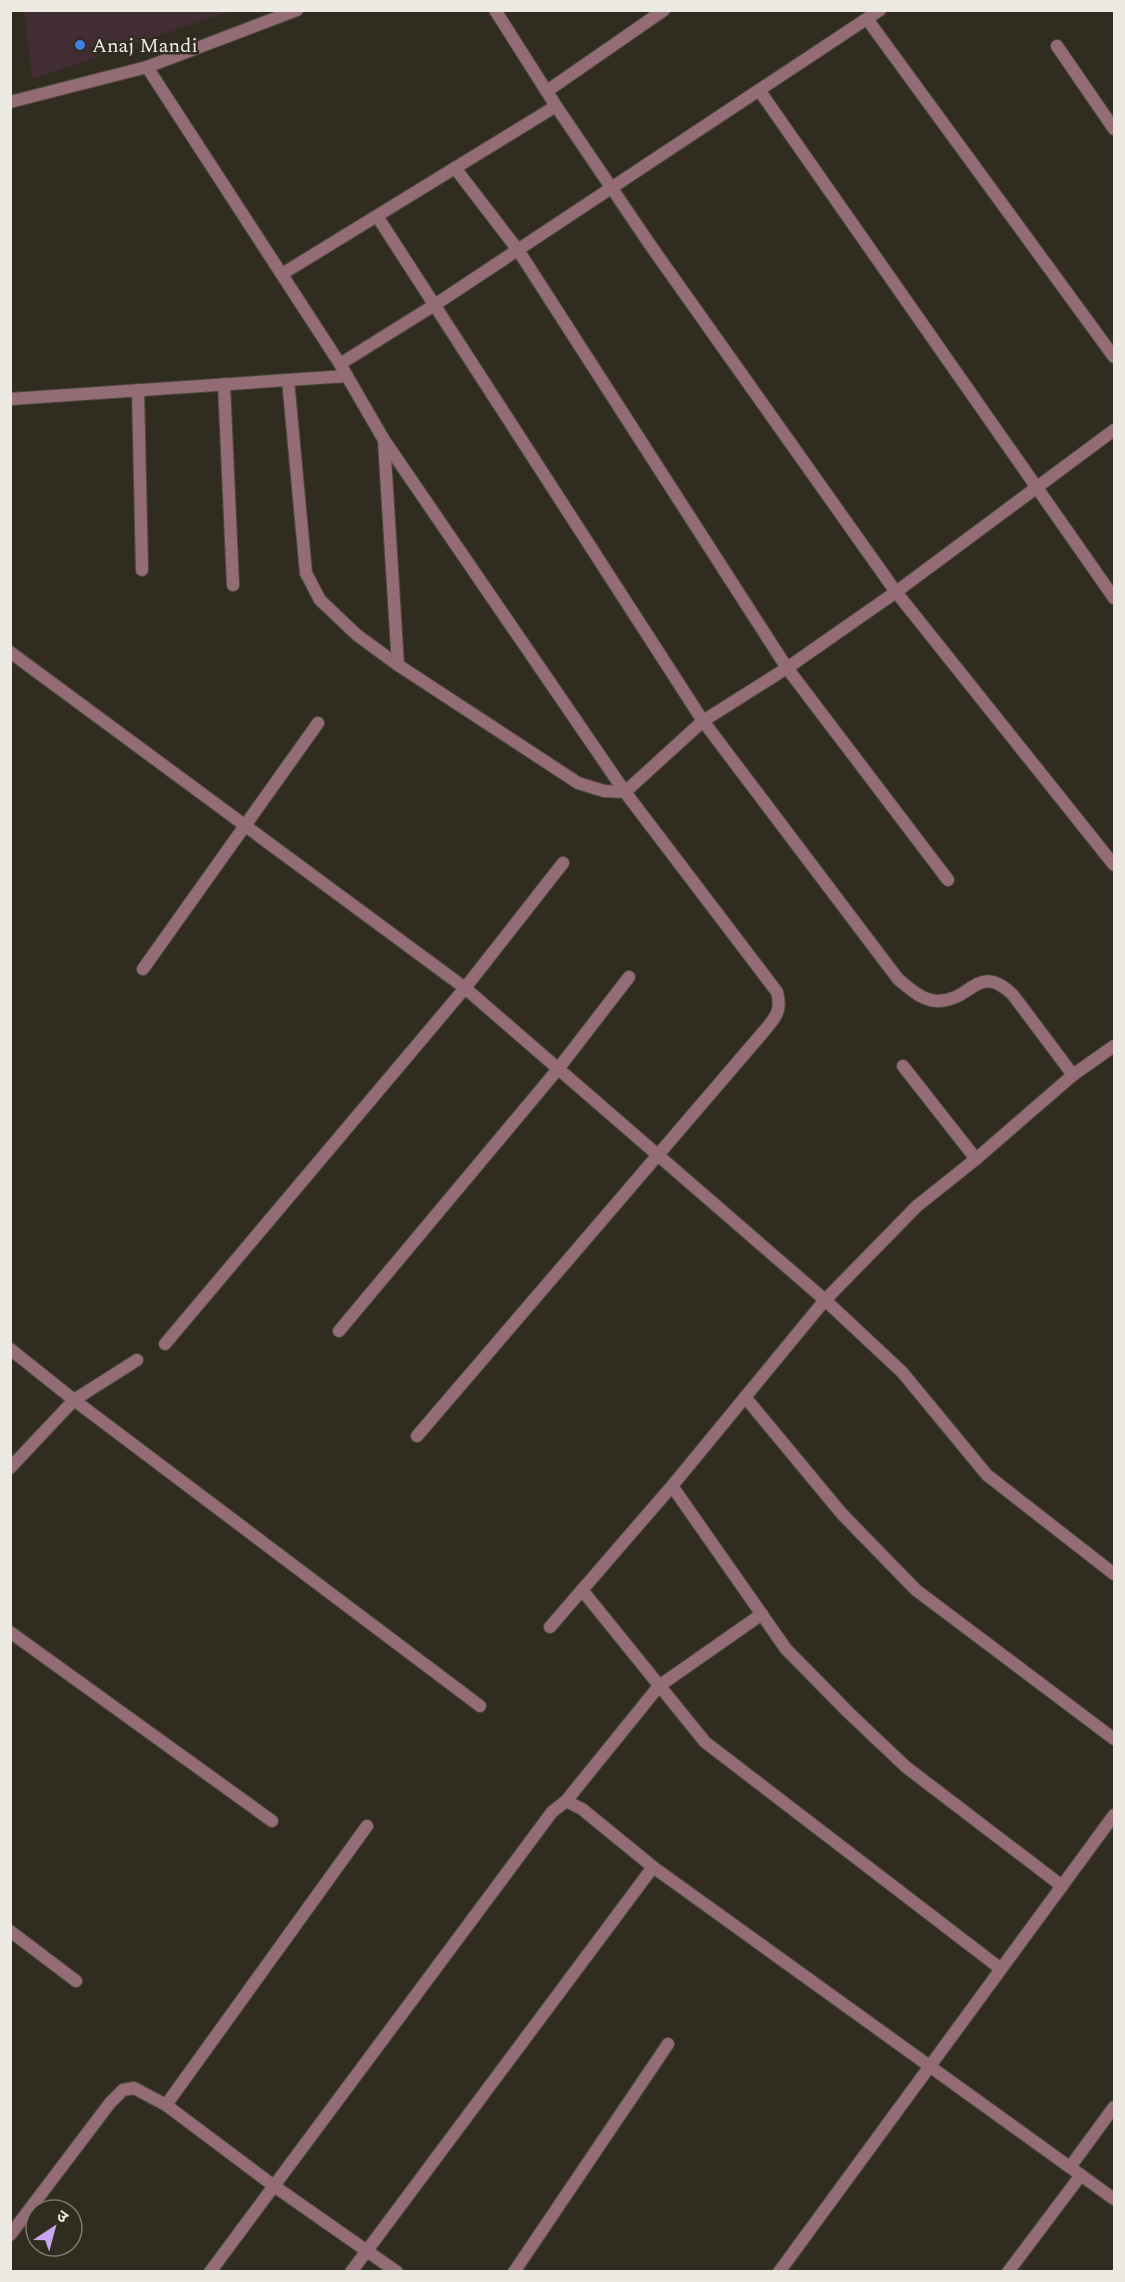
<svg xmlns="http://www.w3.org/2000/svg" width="1125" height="2282" font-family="Spectral,'Noto Sans Devanagari',serif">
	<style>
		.commercial { fill: #412d33 }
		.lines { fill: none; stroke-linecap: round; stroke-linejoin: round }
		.street-casing { stroke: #4e4a3f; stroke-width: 14 }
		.street { stroke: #946c75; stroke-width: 12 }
		.shop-dot { fill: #3f7fe0; stroke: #302c20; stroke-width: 2 }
		.labels { text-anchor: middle; stroke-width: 5; stroke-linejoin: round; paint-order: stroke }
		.poi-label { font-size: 20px; fill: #ebe9e1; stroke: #302c20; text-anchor: start }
	</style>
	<rect width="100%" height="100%" fill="#302c20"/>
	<path class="commercial" d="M24 10H232V11L32 79Z"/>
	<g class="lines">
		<g class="street-casing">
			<g id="street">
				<path d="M495 10 556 106 653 249 896 592 1114 865"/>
				<path d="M867 19 1114 357"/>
				<path d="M1057 46 1114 129"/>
				<path d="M147 67 340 364 384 440 625 792 777 992C782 1010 776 1017 765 1030L417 1436"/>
				<path d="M759 90 1114 598"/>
				<path d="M547 91 664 10"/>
				<path d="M10 102 147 67 297 10"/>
				<path d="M455 168 518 250 787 668 948 880"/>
				<path d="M377 216 703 721 898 979C909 988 922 1001 938 1001 972 1001 978 961 1013 995L1073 1075"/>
				<path d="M282 274 556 106"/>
				<path d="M340 364 436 304 880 10"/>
				<path d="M288 380 306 573 320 600 357 635 398 665 578 783 604 791 625 792 703 721 787 668 896 592 1114 430"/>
				<path d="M224 384 233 585"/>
				<path d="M138 390 142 570"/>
				<path d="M10 399 347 376"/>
				<path d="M384 441 398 665"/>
				<path d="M10 652 465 988 825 1300 902 1372 987 1475 1114 1574"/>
				<path d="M143 969 318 723"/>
				<path d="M903 1066 976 1159"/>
				<path d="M339 1331 558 1069 629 977"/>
				<path d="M165 1344 465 988 563 863"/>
				<path d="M10 1349 74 1400 480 1706"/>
				<path d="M745 1397 842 1514 916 1590 1114 1739"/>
				<path d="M10 1468 74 1400 137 1360"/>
				<path d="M672 1486 786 1649 849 1713 906 1767 1062 1886"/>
				<path d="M582 1590 705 1742 1001 1969"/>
				<path d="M550 1627 672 1486 825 1300 917 1206 976 1159 1073 1075 1114 1046"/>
				<path d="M10 1632 272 1821"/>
				<path d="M566 1801 582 1809 653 1867 1114 2199"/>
				<path d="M10 1931 76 1981"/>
				<path d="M166 2105 367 1826"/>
				<path d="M1070 2167 1114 2107"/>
				<path d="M10 2235 110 2103 123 2090 134 2088 166 2105 274 2186 397 2272"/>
				<path d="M210 2272 552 1812 566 1801 659 1686 762 1614"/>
				<path d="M351 2272 653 1867"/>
				<path d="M514 2272 668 2044"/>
				<path d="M779 2272 1114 1815"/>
				<path d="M1008 2272 1081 2175"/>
			</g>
		</g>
		<use href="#street" class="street"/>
	</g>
	<circle class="shop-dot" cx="80" cy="45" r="6"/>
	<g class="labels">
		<g class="poi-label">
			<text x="92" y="52">Anaj Mandi</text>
		</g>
	</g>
	<rect width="1125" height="2282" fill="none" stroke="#ebe9e1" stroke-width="24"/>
	<g transform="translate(54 2228) rotate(36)"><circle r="28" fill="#302c20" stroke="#7b786d" stroke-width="1.5"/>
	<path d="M0-4.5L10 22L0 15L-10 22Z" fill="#c7a6ef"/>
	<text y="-9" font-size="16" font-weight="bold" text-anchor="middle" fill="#ebe9e1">उ</text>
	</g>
</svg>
